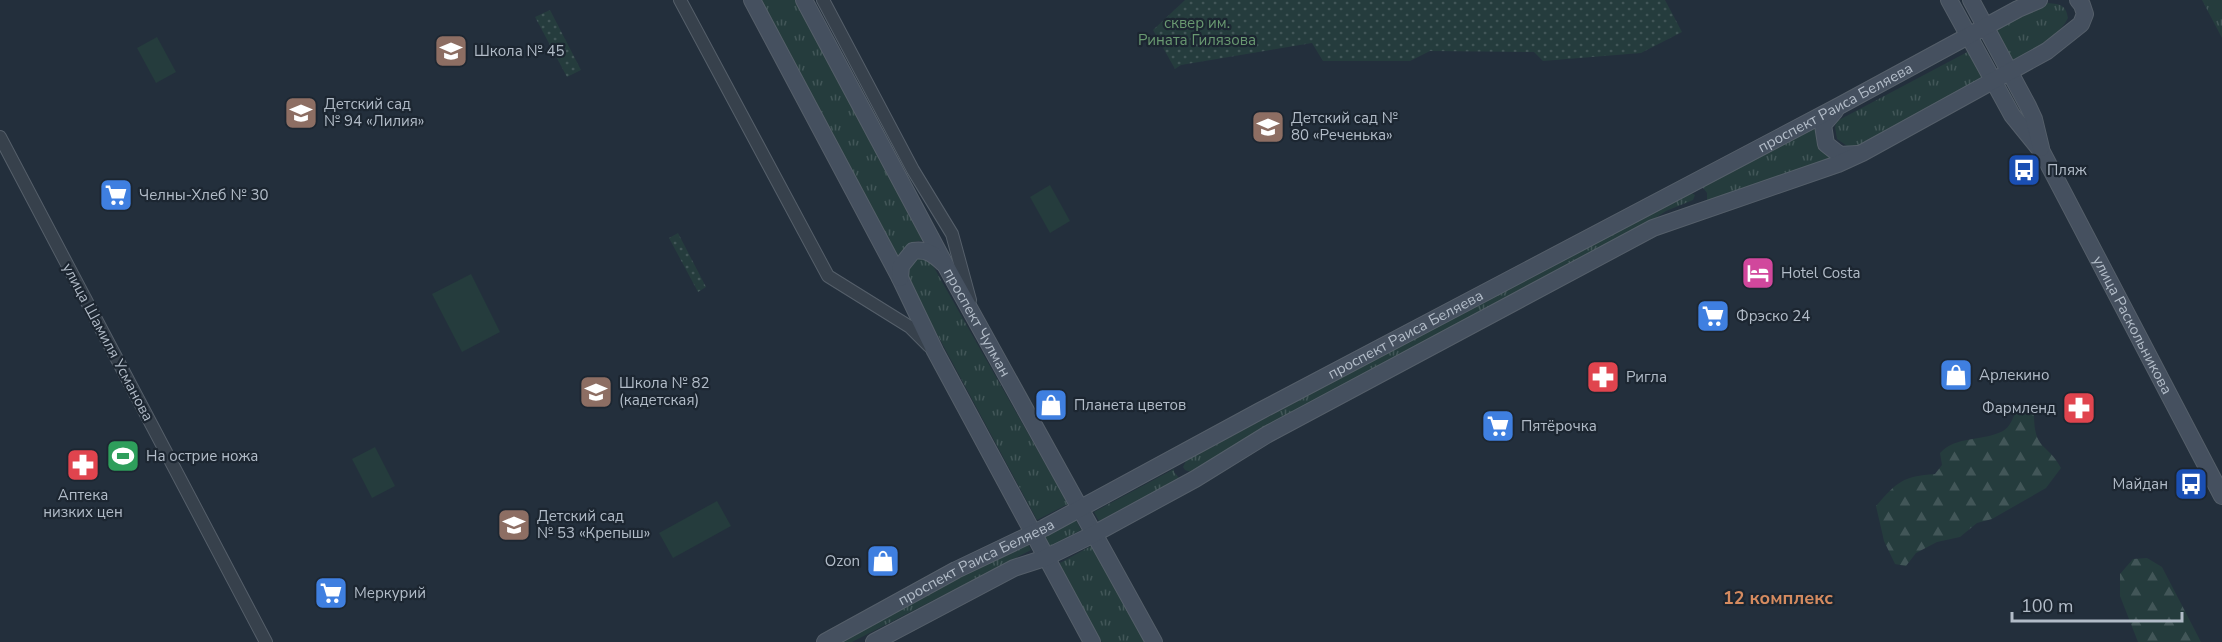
<svg xmlns="http://www.w3.org/2000/svg" width="2222" height="642" font-family="'Nunito Sans',sans-serif">
	<style>
		.grass { fill: url(#grass-tufts) }
		.forest { fill: url(#forest-firs) }
		.park { fill: url(#park-dots) }
		.pitch { fill: #253c3d }
		.lines { fill: none; stroke-linecap: round; stroke-linejoin: round }
		.street-casing { stroke: #555f6a; stroke-width: 14 }
		.secondary-casing { stroke: #555f6a; stroke-width: 18 }
		.street { stroke: #37414c; stroke-width: 12 }
		.secondary { stroke: #45505f; stroke-width: 16 }
		.labels { text-anchor: middle; stroke-width: 4.5; stroke-linejoin: round; paint-order: stroke }
		.park-label { font-size: 15px; fill: #699971; stroke: #1c2631 }
		.poi-label { font-size: 15px; fill: #b2bcc8; stroke: #1c2631; text-anchor: start }
		.street-label { font-size: 15px; fill: #b2bcc8; stroke: #1c2631 }
		.quarter-label { font-size: 18px; font-weight: bold; fill: #d58b60; stroke: #1c2631 }
	</style>
	<defs>
		<pattern id="grass-tufts" width="24" height="20" patternUnits="userSpaceOnUse" patternTransform="scale(1.5)"><rect width="24" height="20" fill="#253c3d"/><path d="M3 7l-1-3M5 7V3M7 7l1-3M15 17l-1-3M17 17v-4M19 17l1-3" fill="none" stroke="#425658"/></pattern>
		<pattern id="forest-firs" width="22" height="20" patternUnits="userSpaceOnUse" patternTransform="scale(1.5)"><rect width="22" height="20" fill="#253c3d"/><path d="M5 1l3.5 6h-7zM16 11l3.5 6h-7z" fill="#425658"/></pattern>
		<pattern id="park-dots" width="8" height="8" patternUnits="userSpaceOnUse" patternTransform="scale(1.5)"><rect width="8" height="8" fill="#253c3d"/><path d="M2 2h.1M6 6h.1" fill="none" stroke="#425658" stroke-width="1.8" stroke-linecap="round"/></pattern>
	</defs>
	<rect width="100%" height="100%" fill="#232f3c"/>
	<g class="grass">
		<path d="M759 0H798L927 241C911 239 903 247 897 260Z"/>
		<path d="M2202 0H2222V38Z"/>
		<path d="M2048 3C2060 4 2066 5 2068 18 2056 41 2031 50 2009 62L1991 28 2038 5Z"/>
		<path d="M1973 49 1987 76 1855 147 1847 146 1837 139 1835 127 1837 121Z"/>
		<path d="M1820 124 1836 160 1707 201V193L1701 185Z"/>
		<path d="M1688 191 1695 195 1693 200 1666 211 1632 233 1191 472 1185 470 1183 467 1186 461Z"/>
		<path d="M925 257 932 264 1068 504 1037 520 907 278 908 265 912 259Z"/>
		<path d="M1174 469V472L1179 478 1099 521 1094 512Z"/>
		<path d="M1076 520 1081 530 1049 547 1044 537Z"/>
		<path d="M1027 542 1031 550 852 642H834Z"/>
		<path d="M1091 546 1145 642H1102L1058 564Z"/>
	</g>
	<g class="forest">
		<path d="M2026 407 2034 414C2034 451 2047 442 2061 468L2046 488 1992 519 1977 523 1960 537 1937 542 1916 553 1906 566 1895 564 1884 541 1876 506C1897 482 1903 476 1935 474L1942 465 1940 453C1957 435 1982 442 2003 431 2010 427 2013 418 2016 411Z"/>
		<path d="M2147 558 2162 567 2201 642H2138L2120 596V574L2133 559Z"/>
	</g>
	<g class="park">
		<path d="M1185 0H1665L1682 32 1641 53 1543 61 1534 52 1430 51 1410 61H1323L1312 43 1181 65 1175 69 1153 30Z"/>
		<path d="M550 10 581 70 567 77 535 17Z"/>
		<path d="M678 233 706 287 698 292 669 238Z"/>
	</g>
	<g class="pitch">
		<path d="M157 37 176 72 156 83 137 48Z"/>
		<path d="M1050 185 1070 221 1050 233 1030 197Z"/>
		<path d="M471 274 500 332 462 352 432 294Z"/>
		<path d="M375 447 395 486 372 498 352 459Z"/>
		<path d="M717 501 731 526 673 558 659 533Z"/>
	</g>
	<g class="lines">
		<g class="street-casing">
			<g id="street">
				<path d="M680 0 828 276 910 327 929 346"/>
				<path d="M823 0 913 170 952 234 970 300"/>
				<path d="M0 137 266 642"/>
			</g>
		</g>
		<g class="secondary-casing">
			<g id="secondary">
				<path d="M752 0 900 278 935 351 1092 642"/>
				<path id="s1" d="M804 0 947 268 1154 642"/>
				<path id="s2" d="M1949 0 2012 115 2042 152 2222 496"/>
				<path d="M1971 0 2028 106 2034 119 2041 148"/>
				<path d="M1835 111 1823 125 1826 144 1840 155 1857 154"/>
				<path d="M900 278 901 266 913 251C927 249 933 254 943 263"/>
				<path id="s3" d="M825 642 956 570 1044 528 1260 411 1839 106 2018 9 2039 0"/>
				<path d="M874 642 1014 568 1045 558 1094 534 1195 479 1268 434 1653 228 1838 164 1862 153 2047 51 2081 24 2085 14 2082 5 2078 0"/>
			</g>
		</g>
		<use href="#street" class="street"/>
		<use href="#secondary" class="secondary"/>
	</g>
	<defs>
		<g id="school-square" transform="scale(1.725)"><rect x="-9" y="-9" width="18" height="18" rx="4" fill="#8d6e63" stroke="#1c2631"/><path d="M0-5L7-2L0 1L-7-2ZM-4 1L0 2.5L4 1V4Q0 6-4 4Z" fill="#fff"/></g>
		<g id="bus-square" transform="scale(1.725)"><rect x="-9" y="-9" width="18" height="18" rx="4" fill="#1a4fb4" stroke="#1c2631"/><path d="M-5-6H5V4H4V6H2V4H-2V6H-4V4H-5ZM-3.5-4V0h7V-4ZM-3.5 1.2v1.5H-2V1.2ZM2 1.2v1.5H3.5V1.2Z" fill="#fff"/></g>
		<g id="supermarket-square" transform="scale(1.725)"><rect x="-9" y="-9" width="18" height="18" rx="4" fill="#3f7fe0" stroke="#1c2631"/><path d="M-6-5.5h2.5l.6 2H6L4.5 2H-2.5L-4.4-4H-6ZM-1.5 3.2a1.3 1.3 0 1 0 .1 0ZM3 3.2a1.3 1.3 0 1 0 .1 0Z" fill="#fff"/></g>
		<g id="hotel-square" transform="scale(1.725)"><rect x="-9" y="-9" width="18" height="18" rx="4" fill="#d1479c" stroke="#1c2631"/><path d="M-6-4.5h1.5V1H6V5H4.5V3h-9V5H-6ZM-4 0a1.8 1.8 0 1 1 3.6 0ZM.5 0V-2.5h3Q6-2.5 6 0Z" fill="#fff"/></g>
		<g id="shop-square" transform="scale(1.725)"><rect x="-9" y="-9" width="18" height="18" rx="4" fill="#3f7fe0" stroke="#1c2631"/><path d="M-5-2.5h2.3a2.7 3.5 0 0 1 5.4 0H5L5.5 6h-11ZM-1.5-2.5h3a1.5 2.3 0 0 0-3 0Z" fill="#fff"/></g>
		<g id="pharmacy-square" transform="scale(1.725)"><rect x="-9" y="-9" width="18" height="18" rx="4" fill="#e0444e" stroke="#1c2631"/><path d="M-2-6h4v4h4v4h-4v4h-4v-4h-4v-4h4Z" fill="#fff"/></g>
		<g id="stadium-square" transform="scale(1.725)"><rect x="-9" y="-9" width="18" height="18" rx="4" fill="#2e9e5b" stroke="#1c2631"/><path d="M0-5a6.5 5 0 1 0 0 10a6.5 5 0 1 0 0-10ZM-3.5-1.8h7v3.6h-7Z" fill="#fff"/></g>
	</defs>
	<g fill-rule="evenodd">
		<use href="#school-square" x="451" y="51"/>
		<use href="#school-square" x="301" y="113"/>
		<use href="#school-square" x="1268" y="127"/>
		<use href="#bus-square" x="2024" y="170"/>
		<use href="#supermarket-square" x="116" y="195"/>
		<use href="#hotel-square" x="1758" y="273"/>
		<use href="#supermarket-square" x="1713" y="316"/>
		<use href="#shop-square" x="1956" y="375"/>
		<use href="#pharmacy-square" x="1603" y="377"/>
		<use href="#school-square" x="596" y="392"/>
		<use href="#shop-square" x="1051" y="405"/>
		<use href="#pharmacy-square" x="2079" y="408"/>
		<use href="#supermarket-square" x="1498" y="426"/>
		<use href="#stadium-square" x="123" y="456"/>
		<use href="#pharmacy-square" x="83" y="465"/>
		<use href="#bus-square" x="2191" y="484"/>
		<use href="#school-square" x="514" y="525"/>
		<use href="#shop-square" x="883" y="561"/>
		<use href="#supermarket-square" x="331" y="593"/>
	</g>
	<g class="labels">
		<g class="park-label">
			<text x="1197" y="28">сквер им.<tspan x="1197" dy="17">Рината Гилязова</tspan></text>
		</g>
		<g class="poi-label">
			<text x="474" y="56">Школа № 45</text>
			<text x="324" y="109">Детский сад<tspan x="324" dy="17">№ 94 «Лилия»</tspan></text>
			<text x="1291" y="123">Детский сад №<tspan x="1291" dy="17">80 «Реченька»</tspan></text>
			<text x="2047" y="175">Пляж</text>
			<text x="139" y="200">Челны-Хлеб № 30</text>
			<text x="1781" y="278">Hotel Costa</text>
			<text x="1736" y="321">Фрэско 24</text>
			<text x="1979" y="380">Арлекино</text>
			<text x="1626" y="382">Ригла</text>
			<text x="619" y="388">Школа № 82<tspan x="619" dy="17">(кадетская)</tspan></text>
			<text x="1074" y="410">Планета цветов</text>
			<text x="2056" y="413" text-anchor="end">Фармленд</text>
			<text x="1521" y="431">Пятёрочка</text>
			<text x="146" y="461">На острие ножа</text>
			<text x="2168" y="489" text-anchor="end">Майдан</text>
			<text x="83" y="500" text-anchor="middle">Аптека<tspan x="83" dy="17">низких цен</tspan></text>
			<text x="537" y="521">Детский сад<tspan x="537" dy="17">№ 53 «Крепыш»</tspan></text>
			<text x="860" y="566" text-anchor="end">Ozon</text>
			<text x="354" y="598">Меркурий</text>
		</g>
		<g class="street-label">
			<text dy="5" stroke="none"><textPath href="#s3" startOffset="1143">проспект Раиса Беляева</textPath></text>
			<text dy="5" stroke="none"><textPath href="#s1" startOffset="366">проспект Чулман</textPath></text>
			<text dy="5" stroke="none"><textPath href="#s2" startOffset="374">улица Раскольникова</textPath></text>
			<text dy="5" stroke="none"><textPath href="#s3" startOffset="657">проспект Раиса Беляева</textPath></text>
			<text transform="translate(108 342) rotate(62)" y="5">улица Шамиля Усманова</text>
			<text dy="5" stroke="none"><textPath href="#s3" startOffset="171">проспект Раиса Беляева</textPath></text>
		</g>
		<g class="quarter-label">
			<text x="1778" y="604">12 комплекс</text>
		</g>
	</g>
	<path d="M2012 612v9h170v-9" fill="none" stroke="#b2bcc8" stroke-width="3"/>
	<text x="2021" y="612" font-size="18" fill="#b2bcc8" stroke="#1c2631" stroke-width="4.5" paint-order="stroke">100 m</text>
</svg>
